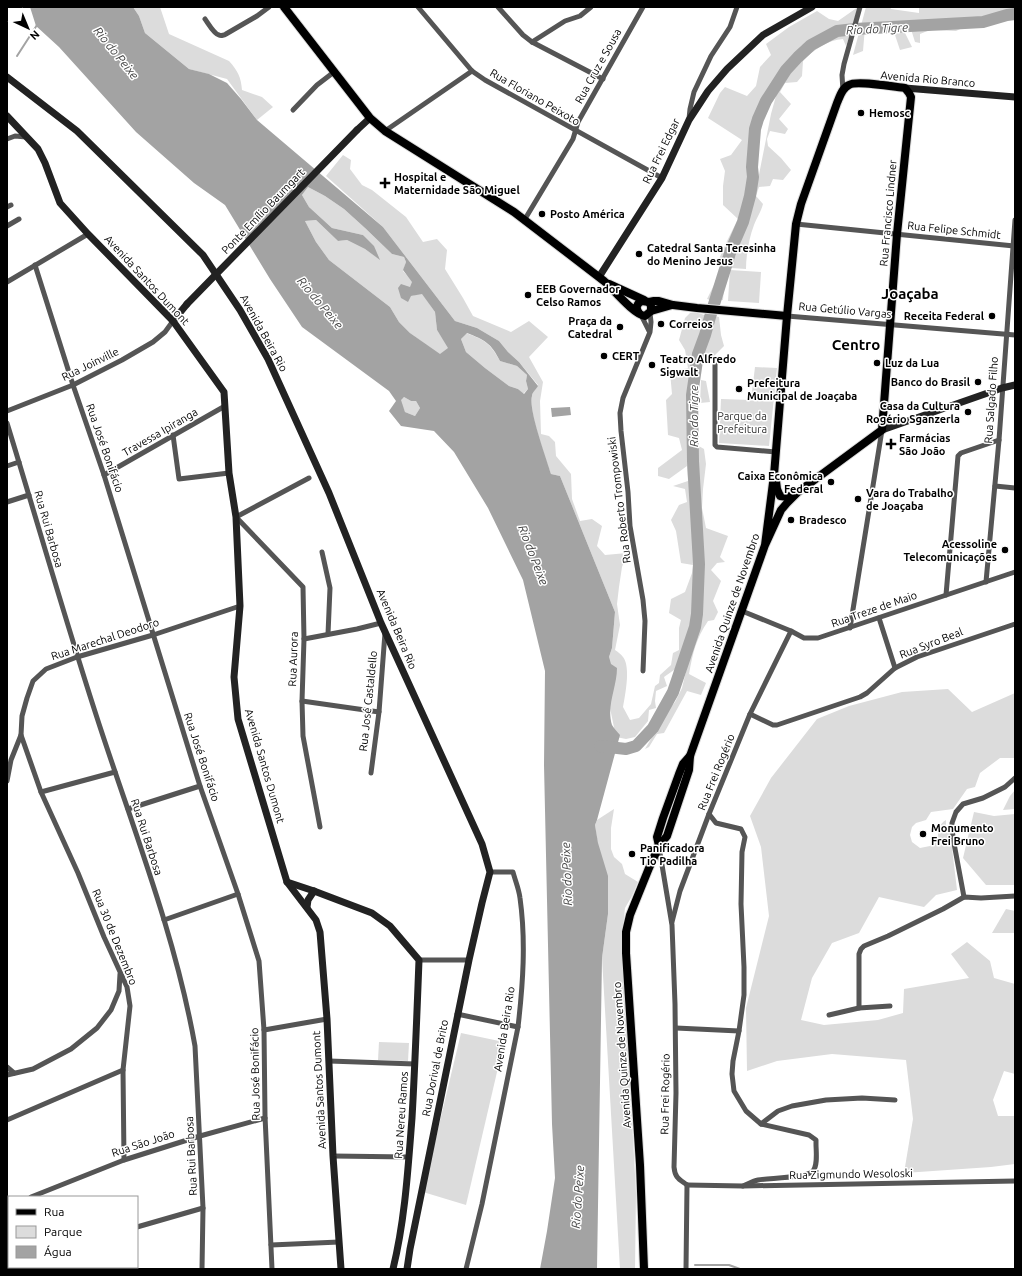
<svg xmlns="http://www.w3.org/2000/svg" width="1022" height="1276" font-family="Ubuntu,sans-serif">
	<style>
		.green { fill: #dcdcdc }
		.water { fill: #a3a3a3; fill-rule: evenodd }
		.lines { fill: none; stroke-linecap: round; stroke-linejoin: round }
		.stream { stroke: #a3a3a3; stroke-width: 2 }
		.river { stroke: #a3a3a3; stroke-width: 12 }
		.primary-casing { stroke: #dbdbdb; stroke-width: 10 }
		.street { stroke: #555; stroke-width: 5 }
		.secondary { stroke: #222; stroke-width: 7 }
		.primary { stroke: #000; stroke-width: 8 }
		.secondary-bridge { stroke: #222; stroke-width: 7 }
		.poi-dot { fill: #000; stroke: #fff; stroke-width: 1.5 }
		.labels { text-anchor: middle; stroke-width: 3; stroke-linejoin: round; paint-order: stroke }
		.street-label { font-size: 11px; fill: #000; stroke: #fff }
		.poi-label { font-size: 11px; font-weight: bold; fill: #000; stroke: #fff; text-anchor: start }
		.park-label { font-size: 11px; fill: #333; stroke: #fff }
		.water-label { font-size: 12px; font-style: italic; fill: #444; stroke: #fff }
		.district-label { font-size: 15px; font-weight: bold; fill: #000; stroke: #fff }
	</style>
	<rect width="100%" height="100%" fill="#fff"/>
	<g class="green">
		<path d="M133 7H160L169 34 229 61C238 71 241 77 242 90L262 97 273 107 257 120 227 79 189 69 145 33 139 16Z"/>
		<path d="M858 7 853 23 823 33 801 46 783 68 756 116 753 132 747 205 714 293 713 301 707 299 723 267 719 259 727 241 738 219 723 205V186L725 171 720 159 731 155 742 140 708 118 720 93 725 87 747 96 756 86 760 67 771 55 766 44 789 27 817 11 829 19 838 21Z"/>
		<path d="M866 7H890L891 9 919 13V7H1015V16L1005 19 971 24 956 31 930 30 920 34V43L915 42 910 26 902 27 912 47 900 50 893 29 865 27 863 51 853 55Z"/>
		<path d="M851 30 849 38 846 46 843 39C828 40 813 50 803 61L802 76 797 82 785 83 780 92 791 104 779 119 788 129 785 134 770 131 767 139 768 146 781 158 791 170 783 180 773 179 770 186 759 187 756 196 763 204C761 212 757 217 754 225 749 238 746 255 746 269L731 268C724 278 724 289 723 300H717L727 270 734 260 752 210 771 114 779 85 789 70 804 55 828 37Z"/>
		<path d="M343 155 351 160 350 169 362 185 372 190 406 217 423 242 437 239 447 250 445 269 463 298 473 316 511 332 529 321 548 337 529 357 543 382 540 401 541 434 549 436 555 442 556 456 571 474 572 499 580 521 592 519 602 526 597 546 605 555 627 553 622 567 619 587 617 604 620 625 615 650C618 652 621 654 623 657 631 667 625 695 623 707L630 720 639 718 651 704 655 686 659 683 660 675 671 665 673 653 679 650V628L681 620 669 613 671 599 685 592 692 573 693 565 681 563 676 531 671 520 679 505 687 502 685 489 673 486 688 481 687 466 669 479 658 476V468L682 450 679 438 668 435 666 400 672 394 670 372 688 368 685 350 679 340 685 318 690 313H698L708 316 693 370 690 399 692 457 697 553 698 583 696 605 682 661 674 670 664 677 667 686 656 691 655 701 656 708 649 710 648 721 635 737 626 739 616 737 610 708 609 657 612 648 615 612 560 476 551 474C546 460 528 409 532 396 532 393 536 388 538 385L519 362 508 352 499 341 477 328 455 321 383 227 326 176Z"/>
		<path d="M308 187 325 196 344 209 365 228 392 254 404 257 406 262 403 271 413 282 411 287V296L422 293 435 312 437 330 449 348 440 355 410 333 399 322 390 307 329 260 316 242 305 221 316 220 338 241 347 240 365 249 379 259 363 235 332 228 309 207 302 195Z"/>
		<path d="M730 270 761 272 759 303 728 301Z"/>
		<path d="M714 316 719 317 721 335 724 346 714 356 702 358Z"/>
		<path d="M466 333C485 340 490 343 500 361L517 366 527 375 526 381 528 389 523 394 518 389 509 386 485 368 466 352 461 339Z"/>
		<path d="M755 367 777 368 769 446 719 443 721 399 751 400Z"/>
		<path d="M701 380 706 381 710 402 700 403Z"/>
		<path d="M404 397 411 401H416L420 408 415 416 405 412 400 400Z"/>
		<path d="M697 445 704 449 706 464 703 489 702 508 706 528 728 536 720 557 725 562 717 563 711 570 721 581 713 601 718 612 714 620 708 621C696 639 693 652 689 674L706 683 701 695 687 691 664 733 657 734 649 747 645 749 667 712 675 702 682 688 700 613 702 598 703 560Z"/>
		<path d="M948 689 972 712 1015 693V758H1000L980 773 975 787 967 789 953 809 931 812 926 820 916 823 912 827 910 835 912 842 920 848 930 846 938 838C938 830 939 824 946 820V831H950L957 890 936 895 924 907 879 897 859 933 832 943 812 978 801 1020 824 1025 878 1020 903 1013 904 989 969 978 951 954 967 942 990 961 994 978 1015 984V1074L1004 1071 993 1100 998 1116H1015V1164L991 1167 904 1173 913 1119 906 1060 832 1054 777 1061 747 1071 746 1008 769 916 761 847 750 816 771 778 817 719 849 706 902 692Z"/>
		<path d="M1015 790V809L1003 810 1010 796Z"/>
		<path d="M614 809 611 828V849L614 857 622 864 625 874 638 882 632 896 625 908 622 937 636 1193 635 1269H620L602 958 608 914 595 825 597 820Z"/>
		<path d="M974 812 994 816 1015 814V885H986L963 858Z"/>
		<path d="M1006 909 1015 911V933H992Z"/>
		<path d="M461 1033 504 1042 466 1205 423 1192Z"/>
		<path d="M379 1042 409 1043 408 1061 378 1060Z"/>
	</g>
	<g class="water">
		<path d="M30 7H133L139 16 145 33 189 69 209 74 227 83 241 99 257 120 383 227 455 321 477 328 499 341 508 352 519 362 538 386C536 389 532 393 532 396 528 409 547 460 551 474L560 476 615 612 612 648 609 657 611 664 617 668C617 687 606 706 612 725 614 728 617 732 620 735L597 820 595 825 598 843 608 876V914L602 958 597 1269H540L547 1231 555 1178 552 1124 544 765 545 671 523 580 488 508 454 452 434 431 401 426 389 411 396 401 389 391 302 327 270 279 225 205 194 183 136 132 59 47 36 26ZM308 187 325 196 344 209 365 228 392 254 404 257 406 262 403 270 412 282 410 287 401 284 398 288 401 298 408 302 411 296 422 294 435 312 437 330 448 348 440 354 410 333 399 322 390 307 329 260 316 242 305 221 316 220 338 241 347 240 365 249 380 260 374 246 363 235 332 228 309 207 302 195ZM467 333C485 340 491 343 500 361L517 366 527 375 526 381 528 389 524 394 518 389 509 386 485 368 466 352 461 339ZM404 397 411 401H416L420 408 415 416 405 412 401 400Z"/>
		<path d="M570 407 571 415 552 417 551 408Z"/>
	</g>
	<g class="lines">
		<g class="stream">
			<path d="M17 56 37 25"/>
			<path d="M695 1265H729L740 1269"/>
			<path d="M635 1269H636"/>
		</g>
		<path class="river" d="M600 746 626 749 636 746 653 728 673 692 695 627 697 614 699 564 693 461 692 395 698 354 705 335 710 317 731 250 743 222 750 196 753 177 752 167 755 129 758 119 766 101 786 70 798 57 811 45 837 31 855 29 983 22 1007 15 1015 14"/>
		<g class="primary-casing">
			<g id="primary">
				<path d="M284 7 370 118 385 131 514 212 604 281C613 289 634 315 645 316L651 311V306L649 302 642 301C637 303 635 308 639 313"/>
				<path d="M609 284 644 300"/>
				<path d="M649 302 654 301H659L673 305 697 308 787 316"/>
				<path d="M651 311 672 305"/>
				<path d="M776 481 777 489 780 496 788 497 795 494"/>
				<path d="M659 846 657 837 663 818 679 774 683 764 690 756"/>
				<path d="M644 1269 640 1165 626 953V932L630 915 649 868 659 846 667 836 689 770 690 756 765 545 774 475 787 316 796 224 801 204 837 103C840 96 842 88 849 85 856 80 895 87 905 88L909 93 911 97 897 234 882 430 798 492 787 503 781 510 765 545"/>
			</g>
		</g>
		<g class="street">
			<path d="M418 7 472 71 485 80 662 178"/>
			<path d="M498 7 523 35 532 42 603 79"/>
			<path d="M205 19C208 23 214 34 219 35 221 36 225 35 226 34L257 16 269 7"/>
			<path d="M532 42 565 21 580 16 591 7"/>
			<path d="M843 91 842 75 844 64 860 7"/>
			<path d="M293 110 317 85 334 72"/>
			<path d="M689 119 690 109 694 92 711 56 730 27 737 7"/>
			<path d="M385 131 472 71"/>
			<path d="M7 139 15 136 26 137"/>
			<path d="M7 207 11 205"/>
			<path d="M525 219 573 139 578 122 643 7"/>
			<path d="M796 224 1014 246"/>
			<path d="M7 226 19 219"/>
			<path d="M35 265 73 385 104 475 200 786 238 894 259 961 264 1030 265 1116 272 1269"/>
			<path d="M7 282 88 234"/>
			<path d="M641 315 649 331"/>
			<path d="M787 316 1015 335"/>
			<path d="M715 361V445L717 447 776 452"/>
			<path d="M7 411 73 385 122 360 153 342 165 332 173 321"/>
			<path d="M7 423C39 527 68 630 102 733 136 836 176 939 195 1046L203 1208 202 1269"/>
			<path d="M173 435 179 479 229 473"/>
			<path d="M7 466 19 462"/>
			<path d="M104 475 225 406"/>
			<path d="M309 478 236 517 303 587 304 639 302 701 303 736 320 827"/>
			<path d="M995 486 1015 488"/>
			<path d="M7 502 29 495"/>
			<path d="M322 552 330 588 328 634"/>
			<path d="M986 582 999 440 1015 220"/>
			<path d="M946 595 958 456 961 453 999 440"/>
			<path d="M742 611 791 631 804 638H818L1015 572"/>
			<path d="M879 618 895 668"/>
			<path d="M850 628 882 430"/>
			<path d="M304 639 357 629 381 623"/>
			<path d="M643 671 645 621 643 600 630 526 628 492 621 431 620 413 623 398 650 332 651 322 650 313"/>
			<path d="M302 701 379 712"/>
			<path d="M750 714 773 725H777L860 697 867 693 895 668 917 657 1015 624"/>
			<path d="M21 735 41 792 78 873 104 937 127 987 130 1006 123 1070 124 1160"/>
			<path d="M371 773 379 712 385 633"/>
			<path d="M7 781 11 760 21 735 22 716 27 698 33 681 46 669 77 657 153 635 240 606"/>
			<path d="M41 792 115 772"/>
			<path d="M128 809 200 786"/>
			<path d="M709 814 716 823 741 829 745 837 742 852 741 904 744 967V995L739 1031 733 1061 732 1074 734 1091 746 1111 761 1124 809 1135 816 1140V1144C816 1151 818 1165 813 1171 808 1178 768 1178 758 1180 753 1181 748 1184 743 1186"/>
			<path d="M659 847 672 925 675 1004 676 1093 674 1167C675 1178 679 1179 687 1185"/>
			<path d="M964 897 953 838 952 823 956 812 963 804 983 798 1005 787 1015 778"/>
			<path d="M164 920 238 894"/>
			<path d="M672 922 680 891 709 814 750 714 791 631"/>
			<path d="M419 960H469"/>
			<path d="M859 1008V954L861 949 864 946 888 936 943 909 964 897 981 898 1015 896"/>
			<path d="M457 1014 518 1027"/>
			<path d="M829 1015 859 1008 890 1006"/>
			<path d="M676 1028 739 1031"/>
			<path d="M264 1030 327 1019"/>
			<path d="M329 1061 415 1064"/>
			<path d="M7 1067 14 1073"/>
			<path d="M7 1075 33 1069 71 1049 97 1028 111 1010 119 991 120 974"/>
			<path d="M7 1120 123 1070"/>
			<path d="M761 1124 778 1111 792 1106 826 1100 862 1098 895 1100"/>
			<path d="M333 1156 409 1157"/>
			<path d="M687 1185 743 1186 1015 1181"/>
			<path d="M31 1197 124 1160 200 1136 265 1118"/>
			<path d="M7 1206H9"/>
			<path d="M137 1227 203 1208"/>
			<path d="M271 1245 339 1242"/>
			<path d="M7 1264 9 1263"/>
			<path d="M33 1267 34 1269"/>
			<path d="M466 1269 482 1204 518 1027C523 984 526 941 520 898 519 889 515 880 513 872H490"/>
			<path d="M686 1269 687 1185"/>
		</g>
		<g class="secondary">
			<path d="M7 77 77 131 203 255 240 310 268 359 329 493 381 623 482 844 490 872 482 903 469 960 410 1249 407 1269"/>
			<path d="M905 88 1015 97"/>
			<path d="M7 116 38 149 45 163 60 203 88 234 173 321 224 392 229 473 236 517 240 606 234 677 238 719 287 882 316 920 320 932 327 1019 333 1156 341 1269"/>
			<path d="M357 130 370 118"/>
			<path d="M599 277 662 178 689 120 708 91 727 69 763 35 812 7"/>
			<path d="M173 321 187 304"/>
			<path d="M882 430 1002 388 1015 385"/>
			<path d="M287 882 314 891 372 913 390 926 419 960C417 1013 415 1066 412 1118 408 1169 405 1220 393 1269"/>
			<path d="M307 907 308 900 314 891"/>
		</g>
		<use href="#primary" class="primary"/>
		<path class="secondary-bridge" d="M187 304 357 130"/>
	</g>
	<g class="poi-dot">
		<circle cx="861" cy="113" r="4"/>
		<path d="M383 177h4v4h4v4h-4v4h-4v-4h-4v-4h4z"/>
		<circle cx="542" cy="214" r="4"/>
		<circle cx="639" cy="254" r="4"/>
		<circle cx="528" cy="295" r="4"/>
		<circle cx="992" cy="316" r="4"/>
		<circle cx="661" cy="324" r="4"/>
		<circle cx="620" cy="327" r="4"/>
		<circle cx="604" cy="356" r="4"/>
		<circle cx="877" cy="363" r="4"/>
		<circle cx="652" cy="365" r="4"/>
		<circle cx="978" cy="382" r="4"/>
		<circle cx="739" cy="389" r="4"/>
		<circle cx="968" cy="412" r="4"/>
		<path d="M889 438h4v4h4v4h-4v4h-4v-4h-4v-4h4z"/>
		<circle cx="831" cy="482" r="4"/>
		<circle cx="858" cy="499" r="4"/>
		<circle cx="791" cy="520" r="4"/>
		<circle cx="1005" cy="550" r="4"/>
		<circle cx="923" cy="834" r="4"/>
		<circle cx="632" cy="854" r="4"/>
	</g>
	<g class="labels">
		<g class="street-label">
			<text transform="translate(598 66) rotate(-61)" y="4">Rua Cruz e Sousa</text>
			<text transform="translate(928 79) rotate(5)" y="4">Avenida Rio Branco</text>
			<text transform="translate(535 97) rotate(30)" y="4">Rua Floriano Peixoto</text>
			<text transform="translate(661 151) rotate(-64)" y="4">Rua Frei Edgar</text>
			<text transform="translate(263 211) rotate(-46)" y="4">Ponte Emílio Baumgart</text>
			<text transform="translate(888 213) rotate(-85)" y="4">Rua Francisco Lindner</text>
			<text transform="translate(954 230) rotate(6)" y="4">Rua Felipe Schmidt</text>
			<text transform="translate(147 280) rotate(47)" y="4">Avenida Santos Dumont</text>
			<text transform="translate(845 310) rotate(5)" y="4">Rua Getúlio Vargas</text>
			<text transform="translate(264 333) rotate(61)" y="4">Avenida Beira Rio</text>
			<text transform="translate(90 364) rotate(-26)" y="4">Rua Joinville</text>
			<text transform="translate(991 400) rotate(-86)" y="4">Rua Salgado Filho</text>
			<text transform="translate(160 432) rotate(-30)" y="4">Travessa Ipiranga</text>
			<text transform="translate(105 448) rotate(71)" y="4">Rua José Bonifácio</text>
			<text transform="translate(619 500) rotate(-97)" y="4">Rua Roberto Trompowiski</text>
			<text transform="translate(49 529) rotate(74)" y="4">Rua Rui Barbosa</text>
			<text transform="translate(732 603) rotate(-71)" y="4">Avenida Quinze de Novembro</text>
			<text transform="translate(874 609) rotate(-19)" y="4">Rua Treze de Maio</text>
			<text transform="translate(397 629) rotate(67)" y="4">Avenida Beira Rio</text>
			<text transform="translate(105 639) rotate(-18)" y="4">Rua Marechal Deodoro</text>
			<text transform="translate(931 643) rotate(-21)" y="4">Rua Syro Beal</text>
			<text transform="translate(293 659) rotate(-88)" y="4">Rua Aurora</text>
			<text transform="translate(368 701) rotate(-84)" y="4">Rua José Castaldello</text>
			<text transform="translate(202 757) rotate(72)" y="4">Rua José Bonifácio</text>
			<text transform="translate(265 766) rotate(74)" y="4">Avenida Santos Dumont</text>
			<text transform="translate(716 772) rotate(-68)" y="4">Rua Frei Rogério</text>
			<text transform="translate(147 837) rotate(72)" y="4">Rua Rui Barbosa</text>
			<text transform="translate(115 937) rotate(68)" y="4">Rua 30 de Dezembro</text>
			<text transform="translate(504 1029) rotate(-81)" y="4">Avenida Beira Rio</text>
			<text transform="translate(622 1055) rotate(-94)" y="4">Avenida Quinze de Novembro</text>
			<text transform="translate(435 1068) rotate(-79)" y="4">Rua Dorival de Brito</text>
			<text transform="translate(255 1074) rotate(-91)" y="4">Rua José Bonifácio</text>
			<text transform="translate(319 1090) rotate(-93)" y="4">Avenida Santos Dumont</text>
			<text transform="translate(665 1094) rotate(-89)" y="4">Rua Frei Rogério</text>
			<text transform="translate(401 1115) rotate(-86)" y="4">Rua Nereu Ramos</text>
			<text transform="translate(143 1143) rotate(-18)" y="4">Rua São João</text>
			<text transform="translate(191 1156) rotate(-93)" y="4">Rua Rui Barbosa</text>
			<text transform="translate(851 1174) rotate(-1)" y="4">Rua Zigmundo Wesoloski</text>
		</g>
		<g class="poi-label">
			<text x="869" y="117">Hemosc</text>
			<text x="394" y="181">Hospital e<tspan x="394" dy="13">Maternidade São Miguel</tspan></text>
			<text x="550" y="218">Posto América</text>
			<text x="647" y="252">Catedral Santa Teresinha<tspan x="647" dy="13">do Menino Jesus</tspan></text>
			<text x="536" y="293">EEB Governador<tspan x="536" dy="13">Celso Ramos</tspan></text>
			<text x="984" y="320" text-anchor="end">Receita Federal</text>
			<text x="612" y="325" text-anchor="end">Praça da<tspan x="612" dy="13">Catedral</tspan></text>
			<text x="669" y="328">Correios</text>
			<text x="612" y="360">CERT</text>
			<text x="660" y="363">Teatro Alfredo<tspan x="660" dy="13">Sigwalt</tspan></text>
			<text x="885" y="367">Luz da Lua</text>
			<text x="970" y="386" text-anchor="end">Banco do Brasil</text>
			<text x="747" y="387">Prefeitura<tspan x="747" dy="13">Municipal de Joaçaba</tspan></text>
			<text x="960" y="410" text-anchor="end">Casa da Cultura<tspan x="960" dy="13">Rogério Sganzerla</tspan></text>
			<text x="899" y="442">Farmácias<tspan x="899" dy="13">São João</tspan></text>
			<text x="823" y="480" text-anchor="end">Caixa Econômica<tspan x="823" dy="13">Federal</tspan></text>
			<text x="866" y="497">Vara do Trabalho<tspan x="866" dy="13">de Joaçaba</tspan></text>
			<text x="799" y="524">Bradesco</text>
			<text x="997" y="548" text-anchor="end">Acessoline<tspan x="997" dy="13">Telecomunicações</tspan></text>
			<text x="931" y="832">Monumento<tspan x="931" dy="13">Frei Bruno</tspan></text>
			<text x="640" y="852">Panificadora<tspan x="640" dy="13">Tio Padilha</tspan></text>
		</g>
		<g class="park-label">
			<text x="742" y="420">Parque da<tspan x="742" dy="13">Prefeitura</tspan></text>
		</g>
		<g class="water-label">
			<text transform="translate(877 29) rotate(-3)" y="4">Rio do Tigre</text>
			<text transform="translate(116 53) rotate(51)" y="4">Rio do Peixe</text>
			<text transform="translate(320 303) rotate(50)" y="4">Rio do Peixe</text>
			<text transform="translate(694 416) rotate(-90)" y="4">Rio do Tigre</text>
			<text transform="translate(533 555) rotate(69)" y="4">Rio do Peixe</text>
			<text transform="translate(567 874) rotate(-92)" y="4">Rio do Peixe</text>
			<text transform="translate(578 1197) rotate(-86)" y="4">Rio do Peixe</text>
		</g>
		<g class="district-label">
			<text x="910" y="299">Joaçaba</text>
			<text x="856" y="350">Centro</text>
		</g>
	</g>
	<rect width="1022" height="1276" fill="none" stroke="#000000" stroke-width="16"/>
	<rect x="8" y="1196" width="130" height="72" fill="#ffffff" stroke="#999999"/>
	<rect x="16" y="1209" width="20" height="6" fill="#000000" stroke="#999999"/>
	<text x="44" y="1216" font-size="12" fill="#000000">Rua</text>
	<rect x="16" y="1226" width="20" height="12" fill="#dcdcdc" stroke="#999999"/>
	<text x="44" y="1236" font-size="12" fill="#000000">Parque</text>
	<rect x="16" y="1246" width="20" height="12" fill="#a3a3a3" stroke="#999999"/>
	<text x="44" y="1256" font-size="12" fill="#000000">Água</text>
	<g transform="translate(28 28) rotate(136)" stroke="#ffffff" stroke-width="3" paint-order="stroke">
	<path d="M0-3L7 15L0 10L-7 15Z" fill="#000000"/>
	<text y="-6" font-size="11" font-weight="bold" text-anchor="middle" fill="#000000">N</text>
	</g>
</svg>
